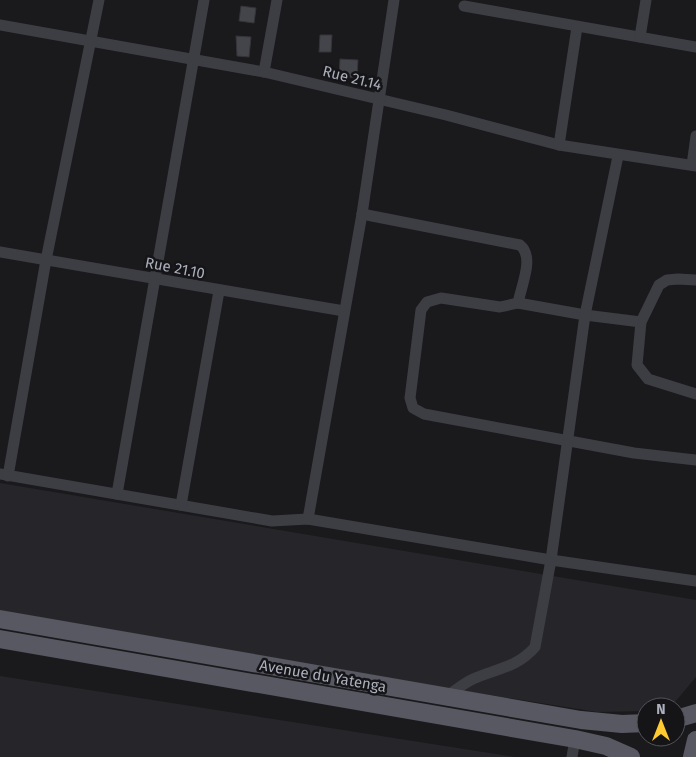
<svg xmlns="http://www.w3.org/2000/svg" width="696" height="757" font-family="'Fira Sans',sans-serif">
	<style>
		.built { fill: #26262a }
		.building { fill: #44454a; stroke: #343439 }
		.lines { fill: none; stroke-linecap: round; stroke-linejoin: round }
		.minor { stroke: #3d3d44; stroke-width: 11 }
		.primary { stroke: #575861; stroke-width: 18 }
		.labels { text-anchor: middle; stroke-width: 5; stroke-linejoin: round; paint-order: stroke }
		.street-label { font-size: 15px; fill: #acb0bd; stroke: #151518 }
	</style>
	<rect width="100%" height="100%" fill="#1a1a1d"/>
	<g class="built">
		<path d="M0 483 696 600V677L675 702 662 707H646V711L597 712 0 617Z"/>
		<path d="M0 676 515 757H0Z"/>
	</g>
	<g class="building">
		<path d="M241 6 256 8 254 23 239 21Z"/>
		<path d="M320 35H332L331 52H319Z"/>
		<path d="M236 36 251 37 249 57 237 56Z"/>
		<path d="M340 59 358 60 357 78 339 76Z"/>
	</g>
	<g class="lines">
		<g class="minor">
			<path d="M464 6 696 47"/>
			<path d="M0 25 264 72 446 115 559 145 696 166"/>
			<path d="M640 37 646 0"/>
			<path d="M264 72 277 0"/>
			<path d="M559 145 577 27"/>
			<path d="M692 165 696 136"/>
			<path d="M362 214 520 245C535 257 521 286 518 303"/>
			<path d="M0 252 344 311"/>
			<path d="M696 280 678 279 667 280 659 285 641 322 637 365 648 379 696 394"/>
			<path d="M641 322 585 315 518 303 500 307 441 298 427 302 421 310 410 398 413 408 424 414 634 453 696 460"/>
			<path d="M0 474 272 521 308 519 551 560 696 581"/>
			<path d="M8 476 46 260 99 0"/>
			<path d="M117 494 204 0"/>
			<path d="M181 505 219 291"/>
			<path d="M308 519 362 214 394 0"/>
			<path d="M447 696C455 691 464 683 473 679 496 669 518 667 535 647L551 560 585 315 618 156"/>
			<path d="M572 757 575 739"/>
		</g>
		<g class="primary">
			<path d="M0 619 581 720 622 724 646 723"/>
			<path d="M0 639 575 739 606 746 631 757"/>
			<path d="M676 719 696 713"/>
			<path d="M692 757 696 740"/>
		</g>
	</g>
	<g class="labels">
		<g class="street-label">
			<text transform="translate(352 78) rotate(14)" y="5">Rue 21.14</text>
			<text transform="translate(175 268) rotate(11)" y="5">Rue 21.10</text>
			<text transform="translate(323 676) rotate(10)" y="5">Avenue du Yatenga</text>
		</g>
	</g>
	<g transform="translate(661 722)"><circle r="24" fill="#151518" stroke="#51535a"/>
	<path d="M0-4L9 19L0 12L-9 19Z" fill="#ffcb30"/>
	<text y="-8" font-size="14" font-weight="bold" text-anchor="middle" fill="#acb0bd">N</text>
	</g>
</svg>
